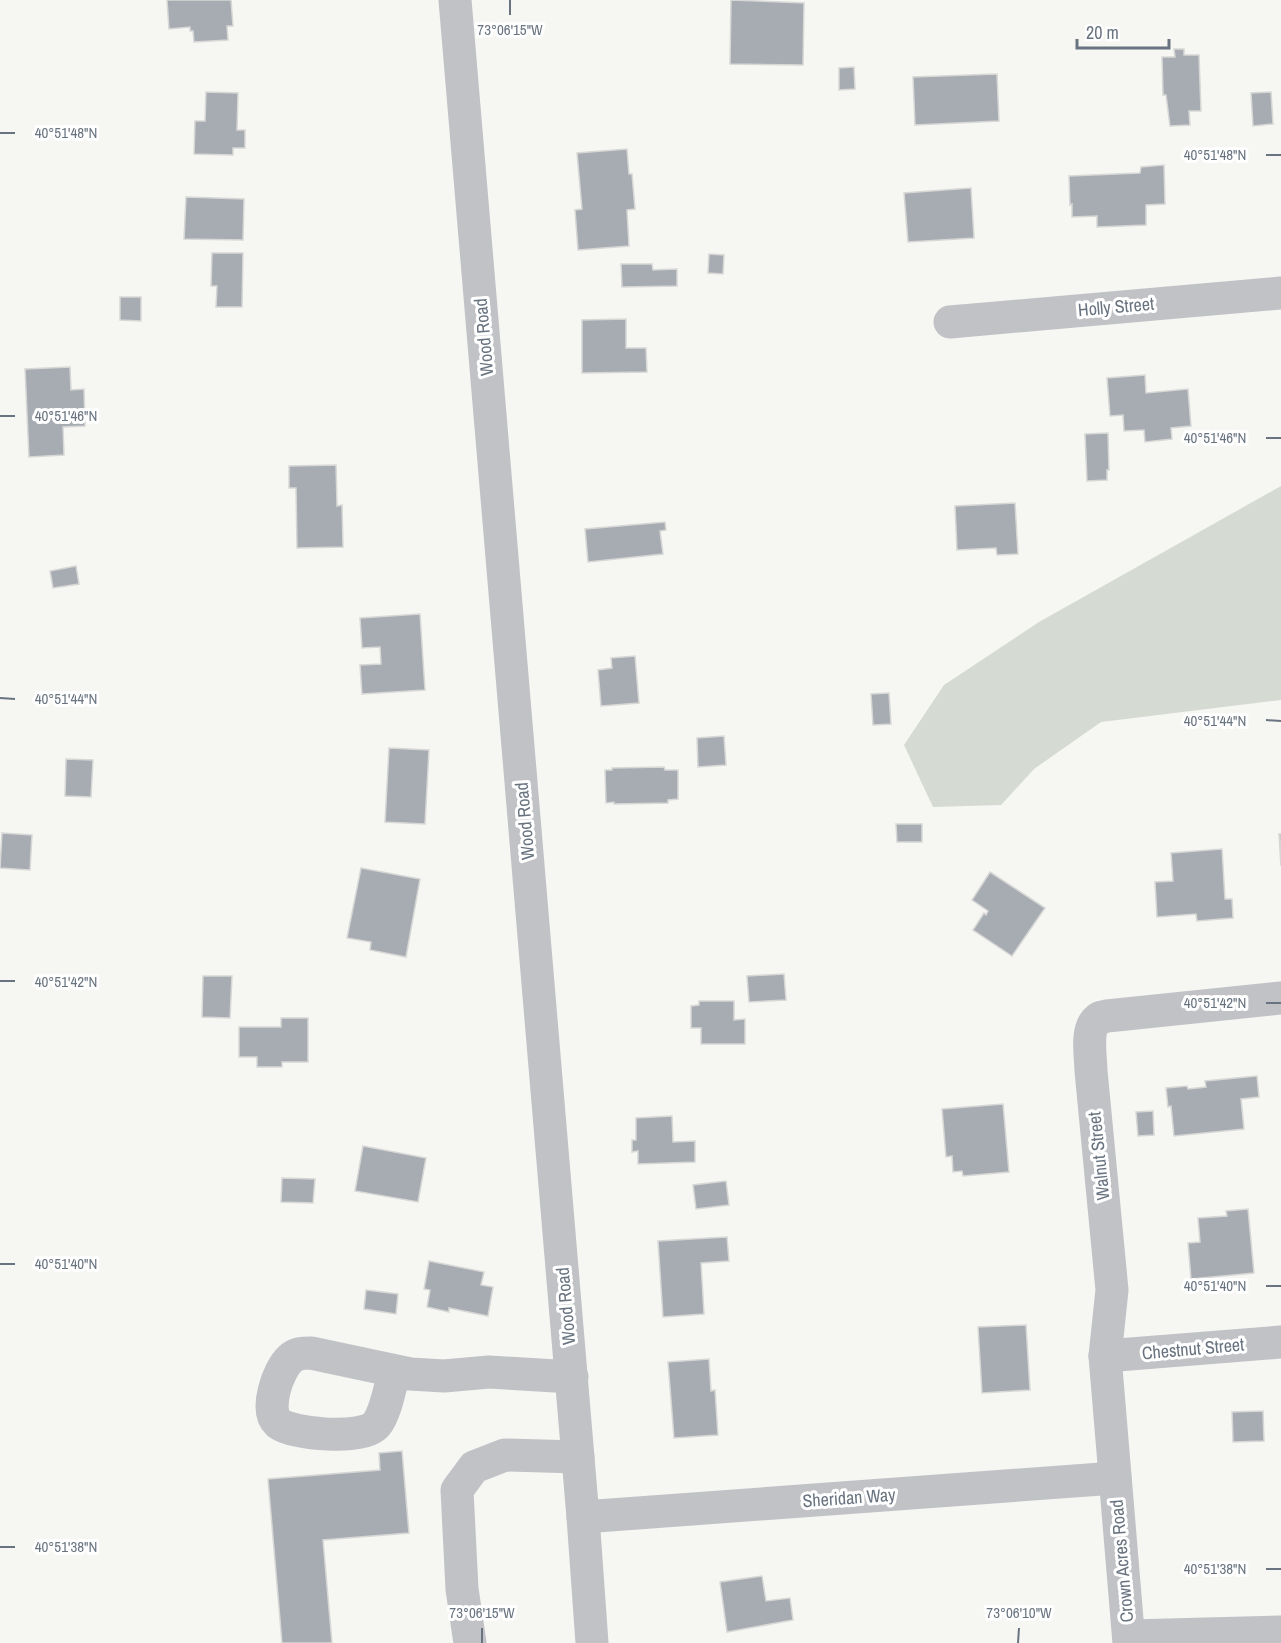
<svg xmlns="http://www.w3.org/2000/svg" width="1281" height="1643" font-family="'Archivo Narrow',sans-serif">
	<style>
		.green { fill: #d5dad3 }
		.building { fill: #a7acb2; stroke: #d7d7d6; stroke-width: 1.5 }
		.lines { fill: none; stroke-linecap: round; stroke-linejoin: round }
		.minor { stroke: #c0c2c6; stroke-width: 33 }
		.ticks { fill: none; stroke: #697480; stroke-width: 2 }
		.labels { text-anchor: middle; stroke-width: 6; stroke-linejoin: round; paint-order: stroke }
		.street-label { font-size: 18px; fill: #697480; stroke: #fff }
		.ticks-label { font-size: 15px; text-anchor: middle; fill: #697480; stroke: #fff; stroke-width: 6; stroke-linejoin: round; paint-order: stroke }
	</style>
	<rect width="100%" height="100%" fill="#f6f6f3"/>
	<path class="green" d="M1281 486V700L1101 722 1034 769 1001 805 933 807 904 745 944 685 1039 622Z"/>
	<g class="building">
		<path d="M167 0H231L233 26H227L228 40 194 42 193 31H190V27L169 29Z"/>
		<path d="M731 0 804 3 803 65 730 64Z"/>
		<path d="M1174 49H1184V55H1199L1201 111H1189L1190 125 1170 126 1166 95H1163L1162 57H1175Z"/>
		<path d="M854 67 855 89 839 90V68Z"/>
		<path d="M997 74 999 121 915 125 913 77Z"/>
		<path d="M206 92 238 93 237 130H245V148H233V155L194 154 195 121H205Z"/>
		<path d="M1271 92 1273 124 1253 126 1251 93Z"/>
		<path d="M627 149 629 174H632L635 209 627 210 629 246 578 250 575 210 582 209 577 153Z"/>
		<path d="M1164 165 1165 204 1146 205V225L1097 227V216L1072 217V204L1070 205 1069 176 1140 173 1141 167Z"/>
		<path d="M971 188 974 238 908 242 904 193Z"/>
		<path d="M186 197 244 199 243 240 184 239Z"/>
		<path d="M212 253H243L242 307H216L217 286H211Z"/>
		<path d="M709 254 724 255 723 274 708 273Z"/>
		<path d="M621 264H652L653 270 677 269V286L622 287Z"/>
		<path d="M120 297H141V321L120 320Z"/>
		<path d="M626 319V348H646L647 372 582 373V320Z"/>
		<path d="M70 367 71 390 84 389 85 426 63 427 64 455 29 457 25 369Z"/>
		<path d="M1145 375 1146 393 1188 389 1191 426 1171 428 1172 439 1145 442 1144 430 1124 431 1123 415 1110 416 1107 378Z"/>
		<path d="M1108 433 1109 470H1107V480L1087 481 1085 434Z"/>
		<path d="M336 465 337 506 342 505 343 547 297 548 296 488H289V466Z"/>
		<path d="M1015 503 1018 554 997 555 996 548 957 550 955 506Z"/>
		<path d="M665 522 666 530 660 531 663 554 588 562 585 529Z"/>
		<path d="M76 566 79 584 53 588 50 571Z"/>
		<path d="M420 614 425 690 362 694 360 665 381 664 380 647 362 648 360 618Z"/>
		<path d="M635 656 639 703 601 706 598 670 612 668 611 658Z"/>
		<path d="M889 693 891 724 873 725 871 694Z"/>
		<path d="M724 736 726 765 698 767 697 738Z"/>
		<path d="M389 748 429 750 425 824 385 822Z"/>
		<path d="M66 759 93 760 91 797 65 796Z"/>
		<path d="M664 767 665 770H678V799L668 800V803L614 804V802L606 803 605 770H612V768Z"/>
		<path d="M896 824H922V842H897Z"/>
		<path d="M2 833 32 835 30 870 0 868Z"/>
		<path d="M1279 834H1281V866Z"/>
		<path d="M1222 849 1225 899H1232L1233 918 1197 921 1196 914 1157 917 1155 882 1173 881 1171 853Z"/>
		<path d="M361 868 420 879 406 957 370 950 371 942 347 938Z"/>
		<path d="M990 872 1045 908 1012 956 973 930 984 913 986 915 988 911 972 900Z"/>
		<path d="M784 974 786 1000 749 1002 747 976Z"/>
		<path d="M203 976H232L230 1018 202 1017Z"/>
		<path d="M699 1001H734V1020L745 1019V1044H701V1028H691V1006L699 1005Z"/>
		<path d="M281 1018H308V1062H282V1067H257V1057H239V1027H281Z"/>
		<path d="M1257 1076 1259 1097 1241 1099 1244 1129 1174 1136 1171 1106 1168 1107 1166 1088 1187 1086 1188 1089 1206 1087 1205 1081Z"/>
		<path d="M1003 1104 1009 1172 963 1176 962 1171 953 1172 952 1156 946 1157 942 1109Z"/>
		<path d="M1153 1111 1154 1135 1138 1136 1136 1112Z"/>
		<path d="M672 1116 673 1142 695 1141V1162L638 1164V1151L632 1152V1140H636V1118Z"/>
		<path d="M363 1146 426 1158 418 1202 355 1191Z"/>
		<path d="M282 1178 315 1179 313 1203 281 1202Z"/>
		<path d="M726 1181 729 1205 696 1209 693 1185Z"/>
		<path d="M1248 1209 1254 1273 1191 1279 1188 1243 1200 1242 1198 1218 1227 1216 1226 1211Z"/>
		<path d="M727 1237 729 1261 701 1263 704 1314 663 1317 658 1241Z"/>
		<path d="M429 1261 484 1272 481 1285 493 1287 488 1316 449 1308V1312L427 1307 430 1290 424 1289Z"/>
		<path d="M366 1290 398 1294 396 1314 364 1309Z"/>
		<path d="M1026 1325 1030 1390 982 1393 978 1327Z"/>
		<path d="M709 1359 711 1391 715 1390 718 1435 674 1438 668 1362Z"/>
		<path d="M1263 1411 1264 1441 1233 1442 1232 1412Z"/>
		<path d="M402 1451 409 1533 323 1540 332 1643H282L268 1479 380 1470 379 1453Z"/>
		<path d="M762 1576 766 1601 790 1598 793 1620 727 1632 720 1582Z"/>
	</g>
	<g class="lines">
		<g class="minor">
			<path d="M455 0 583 1517 592 1643"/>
			<path d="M950 322 1281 293"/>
			<path d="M1105 1356 1281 1342"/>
			<path d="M394 1372C390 1387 386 1413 376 1425 363 1440 293 1435 278 1423 264 1410 278 1370 290 1359 296 1353 303 1353 311 1353L410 1374 444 1376 489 1372 572 1377"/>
			<path d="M583 1517 1115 1478"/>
			<path d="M1129 1636 1281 1632"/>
			<path d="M470 1643 462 1589 457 1490 474 1467 505 1455 578 1457"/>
			<path d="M1129 1643 1105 1356 1112 1290 1091 1071C1091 1057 1085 1029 1098 1019 1100 1017 1104 1017 1107 1016L1281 998"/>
		</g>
	</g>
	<path class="ticks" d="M510 15V0M0 133H15M1266 155H1281M0 416H15M1266 438H1281M0 698 15 699M1266 720 1281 721M0 981H15M1266 1003H1281M0 1264H15M1266 1286H1281M0 1547H15M1266 1569H1281M482 1643V1628M1018 1643 1019 1628"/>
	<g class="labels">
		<g class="street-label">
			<text transform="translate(1116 307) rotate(-5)" y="6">Holly Street</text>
			<text transform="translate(484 337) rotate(-95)" y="6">Wood Road</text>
			<text transform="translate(525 821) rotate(-95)" y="6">Wood Road</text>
			<text transform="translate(1099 1156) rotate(-96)" y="6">Walnut Street</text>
			<text transform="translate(566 1306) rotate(-95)" y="6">Wood Road</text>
			<text transform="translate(1193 1349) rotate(-5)" y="6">Chestnut Street</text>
			<text transform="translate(849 1498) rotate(-4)" y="6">Sheridan Way</text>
			<text transform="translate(1122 1561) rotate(-95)" y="6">Crown Acres Road</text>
		</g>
	</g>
	<g class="ticks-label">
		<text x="510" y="35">73°06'15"W</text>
		<text x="66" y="138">40°51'48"N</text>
		<text x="1215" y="160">40°51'48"N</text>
		<text x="66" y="421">40°51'46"N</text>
		<text x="1215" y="443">40°51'46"N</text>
		<text x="66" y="704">40°51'44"N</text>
		<text x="1215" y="726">40°51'44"N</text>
		<text x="66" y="987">40°51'42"N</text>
		<text x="1215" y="1008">40°51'42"N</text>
		<text x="66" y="1269">40°51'40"N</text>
		<text x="1215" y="1291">40°51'40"N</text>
		<text x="66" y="1552">40°51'38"N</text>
		<text x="1215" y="1574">40°51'38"N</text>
		<text x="482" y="1618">73°06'15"W</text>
		<text x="1019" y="1618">73°06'10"W</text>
	</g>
	<path d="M1077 39v9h92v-9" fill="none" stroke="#697480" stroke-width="3"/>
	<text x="1086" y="39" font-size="18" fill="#697480" stroke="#ffffff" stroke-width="4.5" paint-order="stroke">20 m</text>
</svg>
